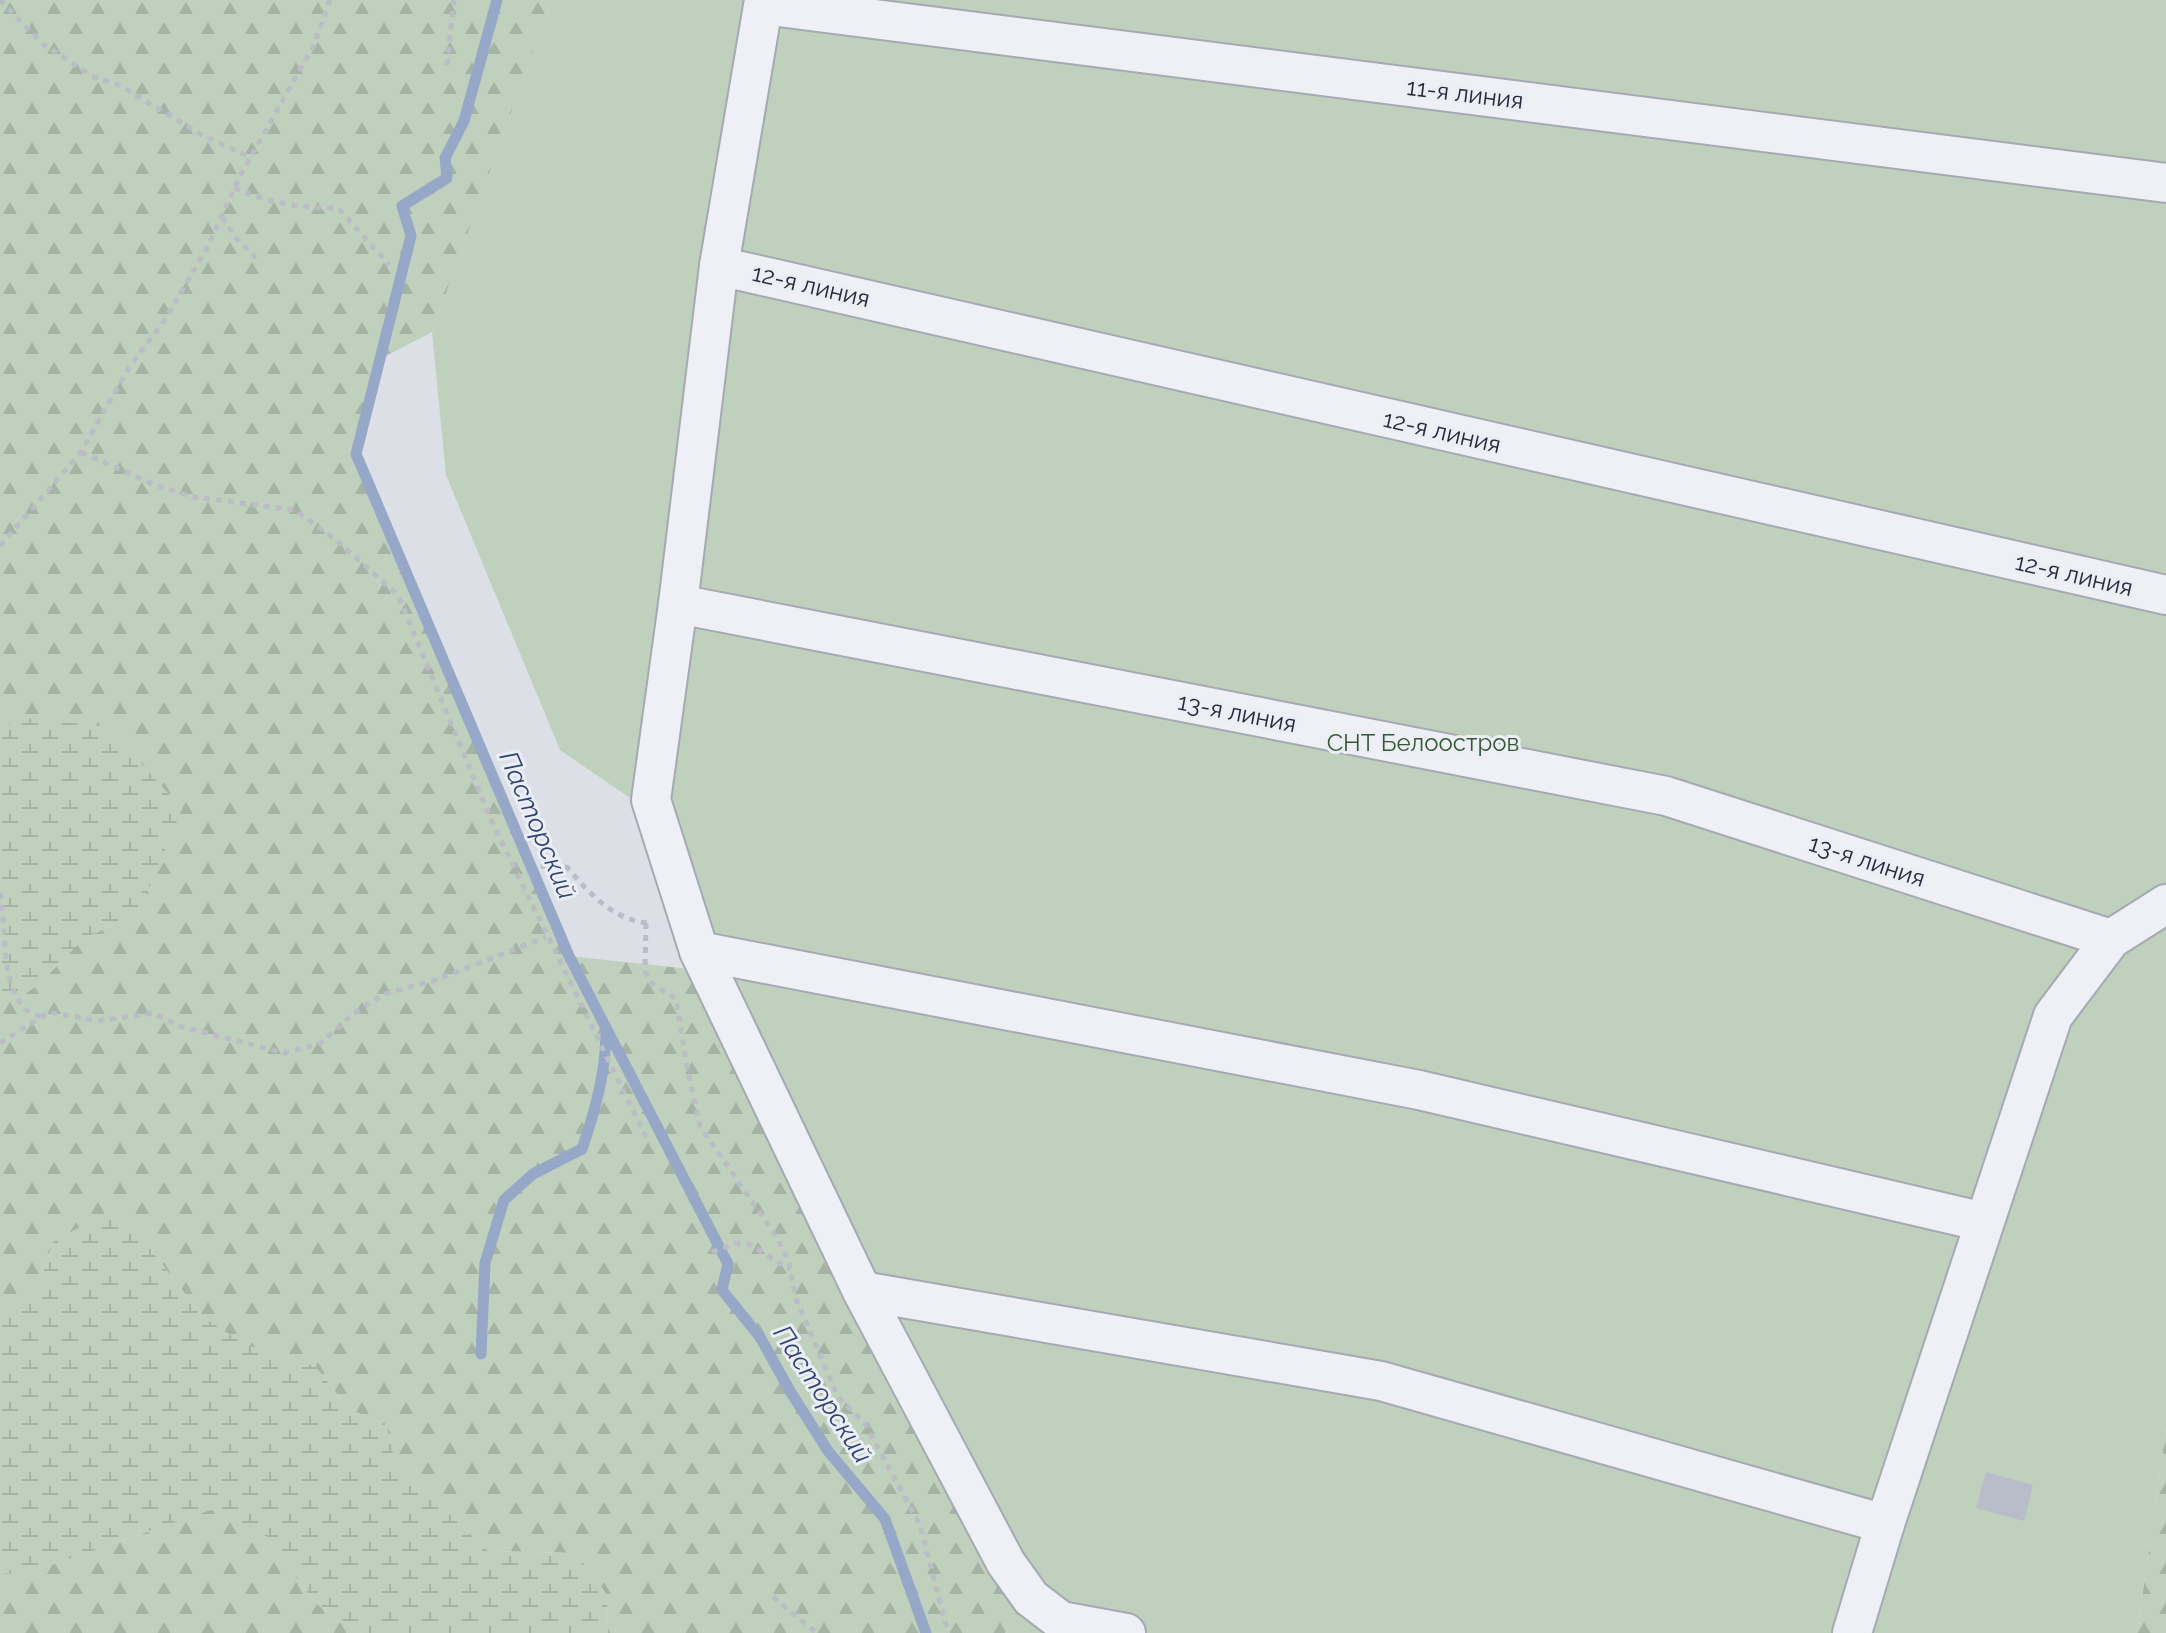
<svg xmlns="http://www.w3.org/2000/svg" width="2166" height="1633" font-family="Raleway,sans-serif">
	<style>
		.forest { fill: url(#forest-firs) }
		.wetland { fill: url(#wetland-marsh) }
		.garden { fill: #bfd0bd }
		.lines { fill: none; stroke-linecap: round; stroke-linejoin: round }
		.stream { stroke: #96a7c7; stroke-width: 11 }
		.building { fill: #b9bdc9 }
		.minor-casing { stroke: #a5a9b3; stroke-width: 42 }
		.path { stroke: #babdc5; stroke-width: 5; stroke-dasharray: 6 6; stroke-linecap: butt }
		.minor { stroke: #eef0f5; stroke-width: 38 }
		.labels { text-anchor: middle; stroke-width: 6; stroke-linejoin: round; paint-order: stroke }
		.street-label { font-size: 24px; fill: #262b3c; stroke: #ebeef4 }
		.park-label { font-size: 24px; fill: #355833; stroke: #ebeef4 }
		.water-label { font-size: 26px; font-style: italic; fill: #304470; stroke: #ebeef4 }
	</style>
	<defs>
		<pattern id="forest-firs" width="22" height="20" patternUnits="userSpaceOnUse" patternTransform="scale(2)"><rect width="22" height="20" fill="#bfd0bd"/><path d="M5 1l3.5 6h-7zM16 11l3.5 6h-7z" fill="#a4b3a3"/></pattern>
		<pattern id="wetland-marsh" width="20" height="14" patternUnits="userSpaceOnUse" patternTransform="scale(2)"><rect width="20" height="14" fill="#bfd0bd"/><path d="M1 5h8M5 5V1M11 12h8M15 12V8" fill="none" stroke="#a4b3a3"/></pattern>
	</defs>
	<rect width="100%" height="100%" fill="#dcdfe6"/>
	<g class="forest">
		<path d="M0 0H552L432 332 382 358 356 454 569 956 709 971 1031 1598 1005 1633H608L607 1595 576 1553 488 1551 396 1464 386 1425 349 1409 315 1366 243 1344 203 1317 147 1245 53 1242 35 1297 0 1302V995L21 997 41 982 83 939 139 912 18 717 0 732Z"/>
		<path d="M2166 1429V1633H2137Z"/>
		<path d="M213 1509 267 1537 315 1603 362 1633H0V1573L25 1574Z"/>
	</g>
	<g class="wetland">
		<path d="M17 717 109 727 182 809 139 912 83 939 41 982 21 997 0 995V732Z"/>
		<path d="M108 1211 147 1245 203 1317 244 1344 315 1366 349 1409 386 1425 396 1464 488 1551 576 1553 607 1595 608 1633H362L315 1603 267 1537 213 1509 25 1574 0 1573V1302L35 1297 53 1242Z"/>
	</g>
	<path class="garden" d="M552 0H2166V1429L2137 1633H1005L1031 1597 1006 1563 655 815 560 750 446 475 432 332Z"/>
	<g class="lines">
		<g class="stream">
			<path d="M497 0 464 121 445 158 447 178 402 206 411 236 356 454 569 956 728 1264 722 1290 760 1337 790 1391 828 1451 885 1519 926 1633"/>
			<path d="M481 1354 485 1263 504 1200 533 1174 582 1149C595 1111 606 1072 606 1031"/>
		</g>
	</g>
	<path class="building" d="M1986 1472 2033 1485 2024 1521 1976 1508Z"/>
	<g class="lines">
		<g class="minor-casing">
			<g id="minor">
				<path d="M764 0 719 266 678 604 651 800 699 951 862 1291 1006 1563 1031 1598 1061 1621 1070 1633"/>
				<path d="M764 5 2166 183"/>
				<path d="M719 266 2166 595"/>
				<path d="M678 604 1666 796 2111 939"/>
				<path d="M699 951 1419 1090 1984 1222"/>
				<path d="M862 1291 1381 1381 1885 1524"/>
				<path d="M1061 1621 1126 1633"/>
				<path d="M1852 1633 1885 1524 2053 1016 2111 939 2166 904"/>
			</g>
		</g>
		<g class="path">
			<path d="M0 0 43 44 94 77 119 85 202 135 250 157"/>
			<path d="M447 65 454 0"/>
			<path d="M234 188C267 202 302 209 338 208L389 265"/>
			<path d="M222 217 236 238 256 258"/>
			<path d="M81 452 157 486 194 497 295 510 336 540 398 595 492 822 647 1139"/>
			<path d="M0 546 81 452 130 366 164 321 206 250 240 176 314 45 330 0"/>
			<path d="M541 866 567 867C589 893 612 919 647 923"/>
			<path d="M0 893C7 929 0 981 24 1008 28 1012 36 1014 41 1017"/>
			<path d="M646 923 645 971 650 982 676 999 686 1062 700 1126 778 1239 789 1263 796 1299 838 1397 865 1424 920 1525 948 1633"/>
			<path d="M0 1043 49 1012 98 1021 153 1013 179 1026 285 1053 321 1043 353 1014 384 994 439 979 546 937"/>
			<path d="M712 1252 737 1243 751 1245 790 1270"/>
			<path d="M773 1597 817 1633"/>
		</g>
		<use href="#minor" class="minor"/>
	</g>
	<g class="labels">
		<g class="street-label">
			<text transform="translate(1465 94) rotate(7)" y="8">11-я линия</text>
			<text transform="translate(811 286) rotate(13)" y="8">12-я линия</text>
			<text transform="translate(1442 432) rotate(13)" y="8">12-я линия</text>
			<text transform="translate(2074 575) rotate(13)" y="8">12-я линия</text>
			<text transform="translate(1237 713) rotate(11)" y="8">13-я линия</text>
			<text transform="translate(1867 861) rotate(18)" y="8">13-я линия</text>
		</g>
		<g class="park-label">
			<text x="1423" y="751">СНТ Белоостров</text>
		</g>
		<g class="water-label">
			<text transform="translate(538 825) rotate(67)" y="9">Пасторский</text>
			<text transform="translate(823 1394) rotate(57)" y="9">Пасторский</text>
		</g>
	</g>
</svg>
